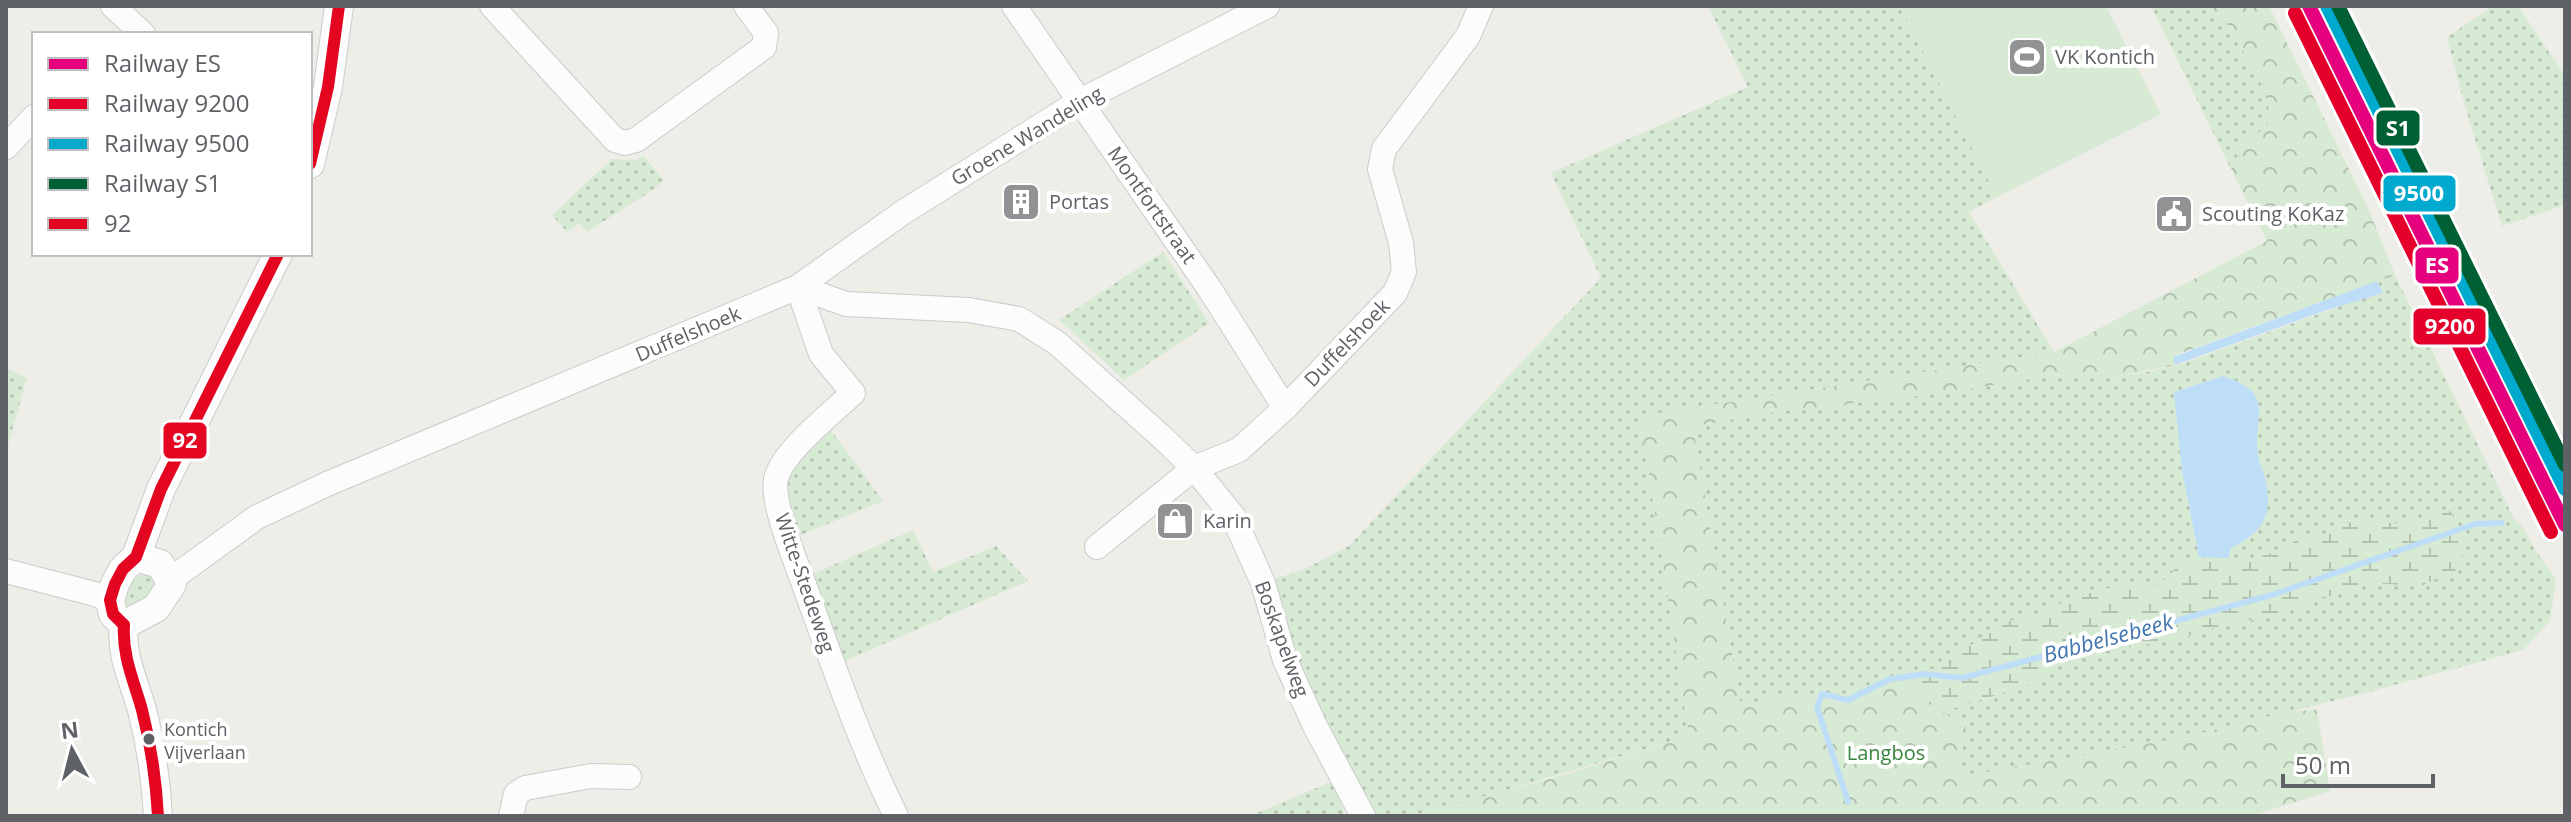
<svg xmlns="http://www.w3.org/2000/svg" width="2571" height="822" font-family="'Open Sans',sans-serif">
	<style>
		.grass { fill: url(#grass-dots) }
		.forest { fill: url(#forest-crowns) }
		.wetland { fill: url(#wetland-marsh) }
		.pitch { fill: #d7ead4 }
		.water { fill: #bedef7 }
		.lines { fill: none; stroke-linecap: round; stroke-linejoin: round }
		.stream { stroke: #bedef7; stroke-width: 6 }
		.minor-casing { stroke: #cbcbcb; stroke-width: 26 }
		.tertiary-casing { stroke: #cbcbcb; stroke-width: 30 }
		.minor { stroke: #fcfcfc; stroke-width: 24 }
		.tertiary { stroke: #fcfcfc; stroke-width: 28 }
		.bus-1-casing { stroke: #fff; stroke-width: 18 }
		.bus-1 { stroke: #e40521; stroke-width: 12 }
		.rail-1-casing { stroke: #fff; stroke-width: 20 }
		.rail-2-casing { stroke: #fff; stroke-width: 20 }
		.rail-3-casing { stroke: #fff; stroke-width: 20 }
		.rail-4-casing { stroke: #fff; stroke-width: 20 }
		.rail-1 { stroke: #e5007d; stroke-width: 14 }
		.rail-2 { stroke: #e4002b; stroke-width: 14 }
		.rail-3 { stroke: #00a9ce; stroke-width: 14 }
		.rail-4 { stroke: #005f33; stroke-width: 14 }
		.bus-dot { fill: #5e6166; stroke: #fff; stroke-width: 3 }
		.labels { text-anchor: middle; stroke-width: 8; stroke-linejoin: round; paint-order: stroke }
		.bus-label { font-size: 18px; fill: #5e6166; stroke: #fff; text-anchor: start }
		.poi-label { font-size: 20px; fill: #5e6166; stroke: #fff; text-anchor: start }
		.street-label { font-size: 20px; fill: #5e6166; stroke: #fff }
		.park-label { font-size: 20px; fill: #37843c; stroke: #fff }
		.water-label { font-size: 22px; font-style: italic; fill: #4477b0; stroke: #fff }
		.line-badge { stroke: #fff; stroke-width: 3 }
		.badge-label { font-size: 22px; text-anchor: middle; font-weight: bold; fill: #fff }
	</style>
	<defs>
		<pattern id="grass-dots" width="8" height="8" patternUnits="userSpaceOnUse" patternTransform="scale(2)"><rect width="8" height="8" fill="#d7ead4"/><path d="M2 2h.1M6 6h.1" fill="none" stroke="#b2c1b0" stroke-width="1.8" stroke-linecap="round"/></pattern>
		<pattern id="forest-crowns" width="20" height="18" patternUnits="userSpaceOnUse" patternTransform="scale(2)"><rect width="20" height="18" fill="#d7ead4"/><path d="M2 6a3 3 0 1 1 6 0M12 15a3 3 0 1 1 6 0" fill="none" stroke="#b2c1b0"/></pattern>
		<pattern id="wetland-marsh" width="20" height="14" patternUnits="userSpaceOnUse" patternTransform="scale(2)"><rect width="20" height="14" fill="#d7ead4"/><path d="M1 5h8M5 5V1M11 12h8M15 12V8" fill="none" stroke="#b2c1b0"/></pattern>
	</defs>
	<rect width="100%" height="100%" fill="#eeede8"/>
	<g class="grass">
		<path d="M1708 6H1900L1997 197 1969 212 2054 352 1640 416 1689 736 1456 805 1410 816H1371L1292 658 1267 581 1303 570 1349 546 1601 278 1551 173 1748 87Z"/>
		<path d="M2151 6H2204L2229 26 2264 89 2271 118 2263 130 2244 142 2231 169Z"/>
		<path d="M2493 6H2518L2565 76V205L2502 226 2464 103 2447 37Z"/>
		<path d="M643 156 664 180 657 187 587 232 579 223 567 232 552 215 612 159 636 160Z"/>
		<path d="M1163 252 1209 323 1124 380 1059 320Z"/>
		<path d="M2395 275 2514 519 2523 527 2535 550 2556 579 2550 621 2523 650 2357 695 1934 799 1966 728 1942 712 2031 684 2054 666 2062 647 2092 640 2125 648 2184 638 2229 623 2266 618 2369 583 2421 586 2422 519 2394 524 2367 519 2343 524 2328 534 2302 537 2278 551 2248 560 2221 562 2195 559 2156 585 2117 586 2072 598 2039 615 2009 621 1933 669 1870 684 1851 698 1824 700 1808 697 1770 698 1741 706 1693 427 1758 414 1944 393 2053 375 2109 378 2153 371 2184 363 2357 300 2382 293 2377 281Z"/>
		<path d="M6 368 27 378 6 452Z"/>
		<path d="M827 425 883 501 793 538 788 521 787 469Z"/>
		<path d="M913 530 933 572 996 546 1028 581 838 664 806 577Z"/>
		<path d="M148 573 154 575 157 593 128 607 124 598V590L140 575Z"/>
		<path d="M1333 781 1345 816H1250Z"/>
	</g>
	<path class="forest" d="M2204 6H2269L2368 208 2395 275 2173 356 2175 365 2109 378 2053 375 1944 393 1758 414 1693 427 1741 706 1770 698 1808 697 1824 700 1851 698 1870 684 1911 673 1920 698 1966 727 1959 777 2185 737 2290 711 2317 710 2330 791 2251 816H1410L1560 776 1689 736 1640 416 2054 352 2267 241 2231 169 2244 142 2263 130 2271 118 2264 89 2229 26Z"/>
	<path class="wetland" d="M2450 511 2467 540 2460 568 2421 586 2369 583 2266 618 2229 623 2184 638 2125 648 2092 640 2062 647 2054 666 2031 684 1942 712 1919 698 1911 673 1933 669 2009 621 2039 615 2072 598 2117 586 2156 585 2170 575 2180 562 2195 559 2221 562 2248 560 2278 551 2302 537 2328 534 2343 524 2367 519 2395 524Z"/>
	<path class="pitch" d="M1900 6H2106L2161 114 1997 197Z"/>
	<g class="water">
		<path d="M2377 281 2383 293 2324 311 2175 365 2173 357Z"/>
		<path d="M2223 376C2278 394 2252 415 2258 455 2259 463 2263 471 2265 478 2274 514 2263 533 2231 548L2228 558 2199 557 2182 471 2174 392Z"/>
	</g>
	<g class="lines">
		<path class="stream" d="M1848 802 1817 707 1822 694 1848 700 1890 679 1925 674 1962 678 2272 595 2475 524 2502 523"/>
		<g class="minor-casing">
			<g id="minor">
				<path d="M113 6 143 34"/>
				<path d="M492 6 615 140 625 143 636 140 764 47 766 33 746 6"/>
				<path d="M1014 6 1209 288 1285 408"/>
				<path d="M6 147 34 117"/>
				<path d="M798 287 846 304 969 310 1019 319 1057 343 1165 440 1194 468 1233 516 1263 583 1285 660 1315 726 1363 816"/>
				<path d="M798 287 821 354 853 393C832 413 782 452 776 479 771 504 797 564 806 590 834 667 860 743 896 816"/>
				<path d="M1097 547 1194 468 1239 450 1285 408 1395 293 1404 272 1401 243 1380 169 1384 149 1468 36 1481 6"/>
				<path d="M6 571 95 594 110 600"/>
				<path d="M170 580 257 517 327 484 798 287 902 213 1080 101 1267 6"/>
				<path d="M511 816 516 794 525 788 591 776 629 777"/>
			</g>
		</g>
		<g class="tertiary-casing">
			<g id="tertiary">
				<path d="M310 164 328 87 339 6"/>
				<path d="M124 625 113 614 110 600 115 584 123 569 136 557 161 489 278 254"/>
				<path d="M124 625C120 655 134 681 142 710 151 745 156 780 158 816"/>
				<path d="M124 625 156 608 172 584 160 564 136 557"/>
			</g>
		</g>
		<use href="#minor" class="minor"/>
		<use href="#tertiary" class="tertiary"/>
		<g class="bus-1-casing">
			<g id="bus-1">
				<path d="M310 164 328 87 339 6"/>
				<path d="M124 625 113 614 110 600 115 584 123 569 136 557 161 489 278 254"/>
				<path d="M124 625C122 656 134 681 142 710 151 745 156 780 158 816"/>
			</g>
		</g>
		<use href="#bus-1" class="bus-1"/>
		<g class="rail-1-casing">
			<path id="rail-1" d="M2309 6 2565 525"/>
		</g>
		<g class="rail-2-casing">
			<path id="rail-2" d="M2295 13 2551 532"/>
		</g>
		<g class="rail-3-casing">
			<path id="rail-3" d="M2327 6 2565 489"/>
		</g>
		<g class="rail-4-casing">
			<path id="rail-4" d="M2338 6 2565 465"/>
		</g>
		<use href="#rail-1" class="rail-1"/>
		<use href="#rail-2" class="rail-2"/>
		<use href="#rail-3" class="rail-3"/>
		<use href="#rail-4" class="rail-4"/>
	</g>
	<defs>
		<g id="stadium-square" transform="scale(2)"><rect x="-9" y="-9" width="18" height="18" rx="4" fill="#909294" stroke="#fff"/><path d="M0-5a6.5 5 0 1 0 0 10a6.5 5 0 1 0 0-10ZM-3.5-1.8h7v3.6h-7Z" fill="#fff"/></g>
		<g id="building-square" transform="scale(2)"><rect x="-9" y="-9" width="18" height="18" rx="4" fill="#909294" stroke="#fff"/><path d="M-4-6H4V6H1V3H-1V6H-4ZM-2.5-4.3h1.7v1.8h-1.7ZM.8-4.3h1.7v1.8H.8ZM-2.5-1h1.7V.8h-1.7ZM.8-1h1.7V.8H.8Z" fill="#fff"/></g>
		<g id="civic-square" transform="scale(2)"><rect x="-9" y="-9" width="18" height="18" rx="4" fill="#909294" stroke="#fff"/><path d="M-.6-6.5H3V-4.5H.6V-3L4-1V1h2V6H-6V1h2V-1L-.6-3ZM-1.2 2.5V6h2.4V2.5Z" fill="#fff"/></g>
		<g id="shop-square" transform="scale(2)"><rect x="-9" y="-9" width="18" height="18" rx="4" fill="#909294" stroke="#fff"/><path d="M-5-2.5h2.3a2.7 3.5 0 0 1 5.4 0H5L5.5 6h-11ZM-1.5-2.5h3a1.5 2.3 0 0 0-3 0Z" fill="#fff"/></g>
	</defs>
	<g fill-rule="evenodd">
		<use href="#stadium-square" x="2027" y="57"/>
		<use href="#building-square" x="1021" y="202"/>
		<use href="#civic-square" x="2174" y="214"/>
		<use href="#shop-square" x="1175" y="521"/>
	</g>
	<circle class="bus-dot" cx="149" cy="739" r="7"/>
	<g class="labels">
		<g class="bus-label">
			<text x="164" y="736">Kontich<tspan x="164" dy="23">Vijverlaan</tspan></text>
		</g>
		<g class="poi-label">
			<text x="2055" y="64">VK Kontich</text>
			<text x="1049" y="209">Portas</text>
			<text x="2202" y="221">Scouting KoKaz</text>
			<text x="1203" y="528">Karin</text>
		</g>
		<g class="street-label">
			<text transform="translate(1027 136) rotate(-31)" y="7">Groene Wandeling</text>
			<text transform="translate(1152 205) rotate(55)" y="7">Montfortstraat</text>
			<text transform="translate(688 334) rotate(-23)" y="7">Duffelshoek</text>
			<text transform="translate(1347 343) rotate(-46)" y="7">Duffelshoek</text>
			<text transform="translate(805 583) rotate(71)" y="7">Witte-Stedeweg</text>
			<text transform="translate(1282 639) rotate(70)" y="7">Boskapelweg</text>
		</g>
		<g class="park-label">
			<text x="1886" y="760">Langbos</text>
		</g>
		<g class="water-label">
			<text transform="translate(2108 638) rotate(-15)" y="8">Babbelsebeek</text>
		</g>
	</g>
	<g class="line-badge">
		<rect x="2375" y="109" width="46" height="38" rx="8" fill="#005f33"/>
		<rect x="2382" y="174" width="75" height="39" rx="8" fill="#00a9ce"/>
		<rect x="2414" y="246" width="46" height="39" rx="8" fill="#e5007d"/>
		<rect x="2412" y="307" width="75" height="39" rx="8" fill="#e4002b"/>
		<rect x="162" y="421" width="46" height="39" rx="8" fill="#e40521"/>
	</g>
	<g class="badge-label">
		<text x="2398" y="136">S1</text>
		<text x="2419" y="201">9500</text>
		<text x="2437" y="273">ES</text>
		<text x="2450" y="334">9200</text>
		<text x="185" y="448">92</text>
	</g>
	<rect width="2571" height="822" fill="none" stroke="#5e6166" stroke-width="16"/>
	<rect x="32" y="32" width="280" height="224" fill="#ffffff" stroke="#bfc0c2" stroke-width="2"/>
	<rect x="48" y="58" width="40" height="12" fill="#e5007d" stroke="#bfc0c2" stroke-width="2"/>
	<text x="104" y="72" font-size="24" fill="#5e6166">Railway ES</text>
	<rect x="48" y="98" width="40" height="12" fill="#e4002b" stroke="#bfc0c2" stroke-width="2"/>
	<text x="104" y="112" font-size="24" fill="#5e6166">Railway 9200</text>
	<rect x="48" y="138" width="40" height="12" fill="#00a9ce" stroke="#bfc0c2" stroke-width="2"/>
	<text x="104" y="152" font-size="24" fill="#5e6166">Railway 9500</text>
	<rect x="48" y="178" width="40" height="12" fill="#005f33" stroke="#bfc0c2" stroke-width="2"/>
	<text x="104" y="192" font-size="24" fill="#5e6166">Railway S1</text>
	<rect x="48" y="218" width="40" height="12" fill="#e40521" stroke="#bfc0c2" stroke-width="2"/>
	<text x="104" y="232" font-size="24" fill="#5e6166">92</text>
	<g transform="translate(72 750) rotate(353)" stroke="#ffffff" stroke-width="6" paint-order="stroke">
	<path d="M0-6L14 30L0 20L-14 30Z" fill="#5e6166"/>
	<text y="-12" font-size="22" font-weight="bold" text-anchor="middle" fill="#5e6166">N</text>
	</g>
	<path d="M2283 774v12h150v-12" fill="none" stroke="#5e6166" stroke-width="4"/>
	<text x="2295" y="774" font-size="24" fill="#5e6166" stroke="#ffffff" stroke-width="6" paint-order="stroke">50 m</text>
</svg>
